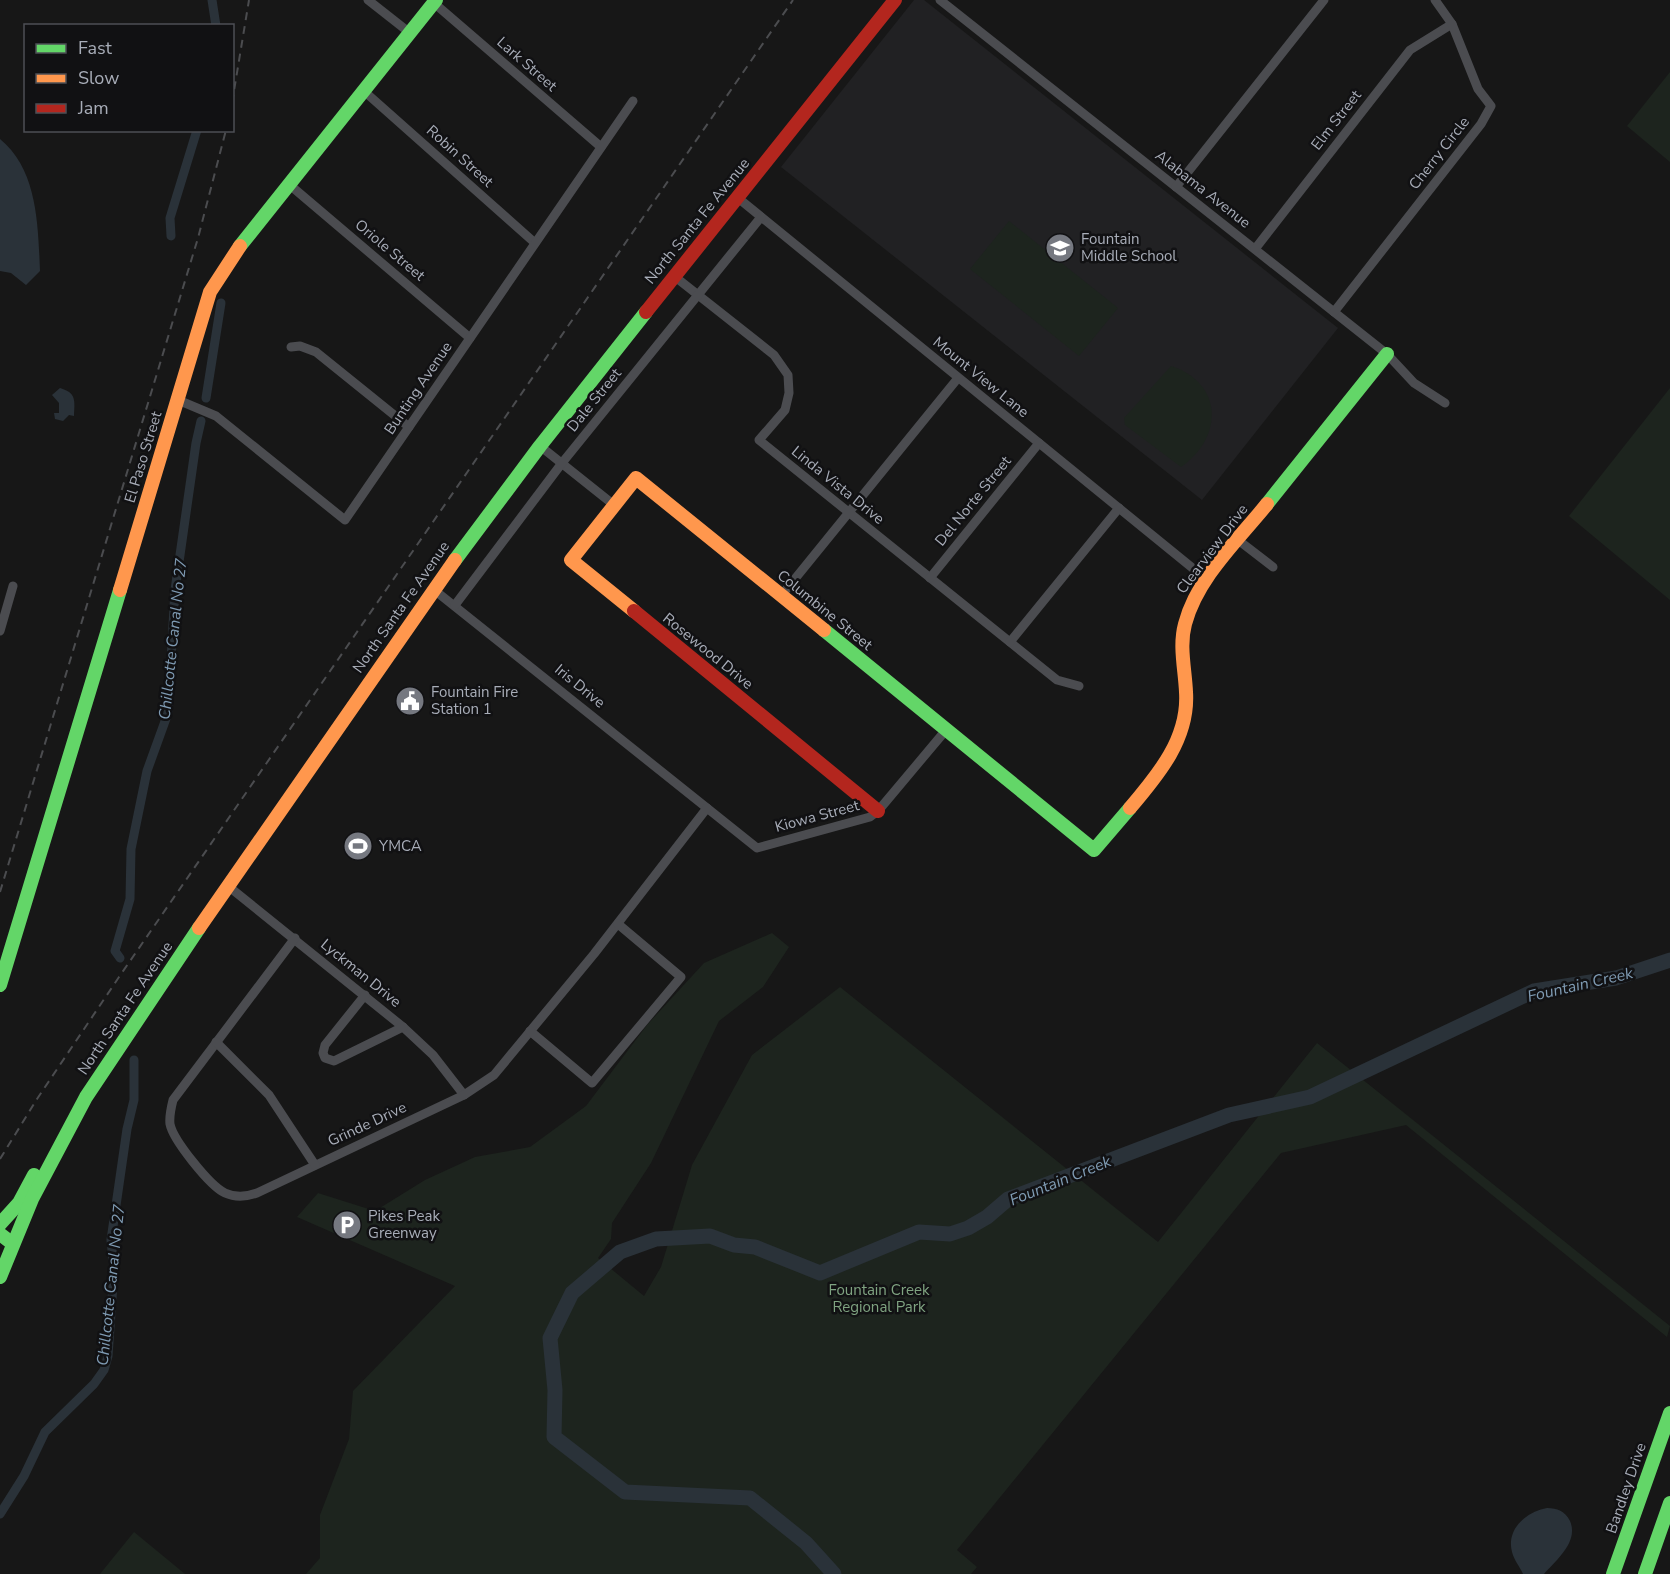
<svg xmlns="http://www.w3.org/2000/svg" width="1670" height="1574" font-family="'Nunito Sans',sans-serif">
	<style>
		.built { fill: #212123 }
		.green { fill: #1d241e }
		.water { fill: #2a3239 }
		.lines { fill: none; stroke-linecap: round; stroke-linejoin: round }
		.canal { stroke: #2a3239; stroke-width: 9 }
		.river { stroke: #2a3239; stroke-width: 15 }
		.street { stroke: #4b4c50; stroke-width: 9 }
		.fast { stroke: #63d668; stroke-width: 14 }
		.slow { stroke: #ff974d; stroke-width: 14 }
		.jam { stroke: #b3261e; stroke-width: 14 }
		.rail { stroke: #4b4c4f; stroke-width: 2; stroke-dasharray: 8 6; stroke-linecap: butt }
		.labels { text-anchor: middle; stroke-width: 5; stroke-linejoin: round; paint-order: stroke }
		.street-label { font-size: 15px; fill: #a8adb8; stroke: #111113 }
		.poi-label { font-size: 15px; fill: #a8adb8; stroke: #111113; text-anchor: start }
		.park-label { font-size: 15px; fill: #7fa381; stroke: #111113 }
		.water-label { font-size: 16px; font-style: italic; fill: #7f9bb3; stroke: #111113 }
	</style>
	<rect width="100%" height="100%" fill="#171717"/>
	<path class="built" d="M914 0H924L1338 328 1202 500 781 167Z"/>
	<g class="green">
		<path d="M1670 72V162L1627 126Z"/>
		<path d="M1009 221 1118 308 1079 356 970 269Z"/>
		<path d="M1171 366C1224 383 1223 438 1181 467L1125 425 1124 418Z"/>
		<path d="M1670 388V600L1569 516Z"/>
		<path d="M772 933 789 947 763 987 719 1021 651 1163 612 1223 611 1239 598 1258 644 1296 661 1267 692 1165 752 1055 840 987 1158 1242 1317 1043 1670 1326 1667 1337 1406 1125 1281 1153 957 1550 977 1567 971 1574H306L320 1558V1515L349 1439 353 1391 455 1286 297 1217 318 1193 375 1211 425 1180 475 1157 530 1147 586 1106 647 1025 704 963Z"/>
		<path d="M134 1532 185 1574H100Z"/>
	</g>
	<g class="water">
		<path d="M0 139C38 170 38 226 40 271L26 285 11 273 0 271Z"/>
		<path d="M60 388C76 393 75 399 74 416L69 415 63 421 55 419 54 413H59V403L52 395Z"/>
		<path d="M1547 1508C1557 1508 1565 1511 1570 1521 1579 1542 1556 1560 1544 1574H1523C1520 1567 1514 1560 1512 1552 1506 1529 1526 1512 1547 1508Z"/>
	</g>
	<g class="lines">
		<g class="canal">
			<path d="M212 0 216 26"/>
			<path d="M171 236 170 218 197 130"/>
			<path d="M206 398 221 303"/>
			<path d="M120 958 115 951 130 899 131 849 147 771 168 713 175 590 196 443 201 421"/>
			<path d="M0 1514 24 1476 45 1432 94 1384 104 1370 108 1356 114 1270 111 1240 127 1129 134 1100V1060"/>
		</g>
		<path class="river" d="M834 1574 806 1543 750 1498 625 1492 554 1437 555 1390 550 1338 572 1293 620 1252 656 1239 710 1236 734 1245 755 1247 820 1273 919 1232 950 1234 968 1228 987 1217 1008 1199 1229 1115 1310 1097 1534 991 1616 978 1670 960"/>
		<g class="street">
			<path d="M368 0 410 33"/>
			<path d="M940 0 1387 354 1414 383 1445 403"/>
			<path d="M434 3 601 147"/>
			<path d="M365 92 535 243"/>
			<path d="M291 186 470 338"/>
			<path d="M1176 187 1324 0"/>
			<path d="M738 198 1206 579"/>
			<path d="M1255 249 1410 50 1452 24"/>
			<path d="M674 276 774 355 788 375 789 393 785 410 759 440 1057 680 1079 686"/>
			<path d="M1334 312 1481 124 1491 106 1478 89 1452 24 1435 0"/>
			<path d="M291 347 300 346 316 352 409 427"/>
			<path d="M178 400 216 416 345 520 633 101"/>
			<path d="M540 446 614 505"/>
			<path d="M1238 540 1273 567"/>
			<path d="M930 578 1039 443"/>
			<path d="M433 589 757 848 870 817 878 811 946 730"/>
			<path d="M781 596 958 378"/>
			<path d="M455 605 562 463 761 217"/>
			<path d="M0 631 13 586"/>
			<path d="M1010 642 1119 508"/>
			<path d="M228 886 403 1027 433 1055 464 1095"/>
			<path d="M295 938 173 1100C171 1108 169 1116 170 1124 173 1140 210 1186 225 1193 236 1198 246 1197 257 1193L464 1095 494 1075 594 954 707 808"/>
			<path d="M365 995 325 1045 323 1053 325 1058 334 1061 403 1027"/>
			<path d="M530 1031 592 1083 681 977 618 924"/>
			<path d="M216 1042 269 1095 315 1165"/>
		</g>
		<g class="fast">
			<path d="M240 246 436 0"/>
			<path d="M1267 504 1387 354"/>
			<path d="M455 560 540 446 646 312"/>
			<path d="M824 630 1094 850 1130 808"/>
			<path d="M0 985 120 590"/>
			<path d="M0 1224 19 1203 34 1175"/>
			<path d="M0 1234 13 1244"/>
			<path d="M0 1277 32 1199 86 1097 199 928"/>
			<path d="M1613 1574 1670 1413"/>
			<path d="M1645 1574 1670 1503"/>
		</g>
		<g class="slow">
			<path d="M120 590 210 292 240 246"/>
			<path d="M634 611 571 560 636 478 824 630"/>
			<path d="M1130 808C1159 774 1189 738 1186 692 1185 669 1179 646 1185 624 1197 578 1238 540 1267 504"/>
			<path d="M199 928 455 560"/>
		</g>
		<g class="jam">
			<path d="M646 312 895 0"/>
			<path d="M634 611 878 811"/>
		</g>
		<g class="rail">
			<path d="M232 103 249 0"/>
			<path d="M0 892 198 238 226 130"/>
			<path d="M0 1159 37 1099 119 977 793 0"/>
		</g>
	</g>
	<defs>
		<g id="school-disc" transform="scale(1.5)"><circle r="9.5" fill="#757880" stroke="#111113"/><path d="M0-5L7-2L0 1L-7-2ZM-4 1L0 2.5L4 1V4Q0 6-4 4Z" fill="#fff"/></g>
		<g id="civic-disc" transform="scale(1.5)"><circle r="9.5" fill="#757880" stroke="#111113"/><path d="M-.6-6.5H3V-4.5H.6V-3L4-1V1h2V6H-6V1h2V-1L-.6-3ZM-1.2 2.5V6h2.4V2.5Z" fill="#fff"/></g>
		<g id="stadium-disc" transform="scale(1.5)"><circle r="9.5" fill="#757880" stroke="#111113"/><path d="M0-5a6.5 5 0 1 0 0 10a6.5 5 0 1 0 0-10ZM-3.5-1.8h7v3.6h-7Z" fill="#fff"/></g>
		<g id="parking-disc" transform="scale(1.5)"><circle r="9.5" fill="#757880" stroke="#111113"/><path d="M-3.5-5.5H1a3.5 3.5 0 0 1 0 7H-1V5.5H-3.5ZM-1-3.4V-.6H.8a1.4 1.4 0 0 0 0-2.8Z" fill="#fff"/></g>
	</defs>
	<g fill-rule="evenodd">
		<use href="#school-disc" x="1060" y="248"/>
		<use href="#civic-disc" x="410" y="701"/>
		<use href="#stadium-disc" x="358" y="846"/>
		<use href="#parking-disc" x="347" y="1225"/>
	</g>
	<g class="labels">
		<g class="street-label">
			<text transform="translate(527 64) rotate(41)" y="5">Lark Street</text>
			<text transform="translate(1336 120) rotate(-52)" y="5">Elm Street</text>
			<text transform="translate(1439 153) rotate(-52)" y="5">Cherry Circle</text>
			<text transform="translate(460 156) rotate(42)" y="5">Robin Street</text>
			<text transform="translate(1203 189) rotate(38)" y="5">Alabama Avenue</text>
			<text transform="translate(697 221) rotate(-51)" y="5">North Santa Fe Avenue</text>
			<text transform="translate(390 250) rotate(40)" y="5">Oriole Street</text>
			<text transform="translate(981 377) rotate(39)" y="5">Mount View Lane</text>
			<text transform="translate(418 388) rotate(-56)" y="5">Bunting Avenue</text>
			<text transform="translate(594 400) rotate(-51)" y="5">Dale Street</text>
			<text transform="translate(143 457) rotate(-73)" y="5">El Paso Street</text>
			<text transform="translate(838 485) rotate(39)" y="5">Linda Vista Drive</text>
			<text transform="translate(973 501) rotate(-51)" y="5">Del Norte Street</text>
			<text transform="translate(1212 549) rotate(-53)" y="5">Clearview Drive</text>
			<text transform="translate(401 607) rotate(-55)" y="5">North Santa Fe Avenue</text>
			<text transform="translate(825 610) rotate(39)" y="5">Columbine Street</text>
			<text transform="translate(708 651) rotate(39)" y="5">Rosewood Drive</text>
			<text transform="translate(580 686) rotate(39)" y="5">Iris Drive</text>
			<text transform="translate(817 816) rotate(-15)" y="5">Kiowa Street</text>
			<text transform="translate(361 973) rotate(39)" y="5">Lyckman Drive</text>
			<text transform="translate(125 1008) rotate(-56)" y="5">North Santa Fe Avenue</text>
			<text transform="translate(367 1124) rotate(-25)" y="5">Grinde Drive</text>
			<text transform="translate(1626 1488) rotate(-71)" y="5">Bandley Drive</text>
		</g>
		<g class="poi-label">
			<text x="1081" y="244">Fountain<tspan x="1081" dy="17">Middle School</tspan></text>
			<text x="431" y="697">Fountain Fire<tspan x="431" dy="17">Station 1</tspan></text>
			<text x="379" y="851">YMCA</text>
			<text x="368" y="1221">Pikes Peak<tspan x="368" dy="17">Greenway</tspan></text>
		</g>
		<g class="park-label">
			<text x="879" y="1295">Fountain Creek<tspan x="879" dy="17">Regional Park</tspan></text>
		</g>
		<g class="water-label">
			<text transform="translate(172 639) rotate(-84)" y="6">Chillcotte Canal No 27</text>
			<text transform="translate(1580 984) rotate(-13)" y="6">Fountain Creek</text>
			<text transform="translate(1060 1180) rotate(-22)" y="6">Fountain Creek</text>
			<text transform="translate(110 1285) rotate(-84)" y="6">Chillcotte Canal No 27</text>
		</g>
	</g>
	<rect x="24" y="24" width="210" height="108" fill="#111113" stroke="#4d4f55" stroke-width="1.5"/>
	<rect x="36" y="44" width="30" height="9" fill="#63d668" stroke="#4d4f55" stroke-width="1.5"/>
	<text x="78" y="54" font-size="18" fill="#a8adb8">Fast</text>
	<rect x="36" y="74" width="30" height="9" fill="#ff974d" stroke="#4d4f55" stroke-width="1.5"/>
	<text x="78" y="84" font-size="18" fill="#a8adb8">Slow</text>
	<rect x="36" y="104" width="30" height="9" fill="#b3261e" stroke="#4d4f55" stroke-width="1.5"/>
	<text x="78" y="114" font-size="18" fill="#a8adb8">Jam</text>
</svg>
